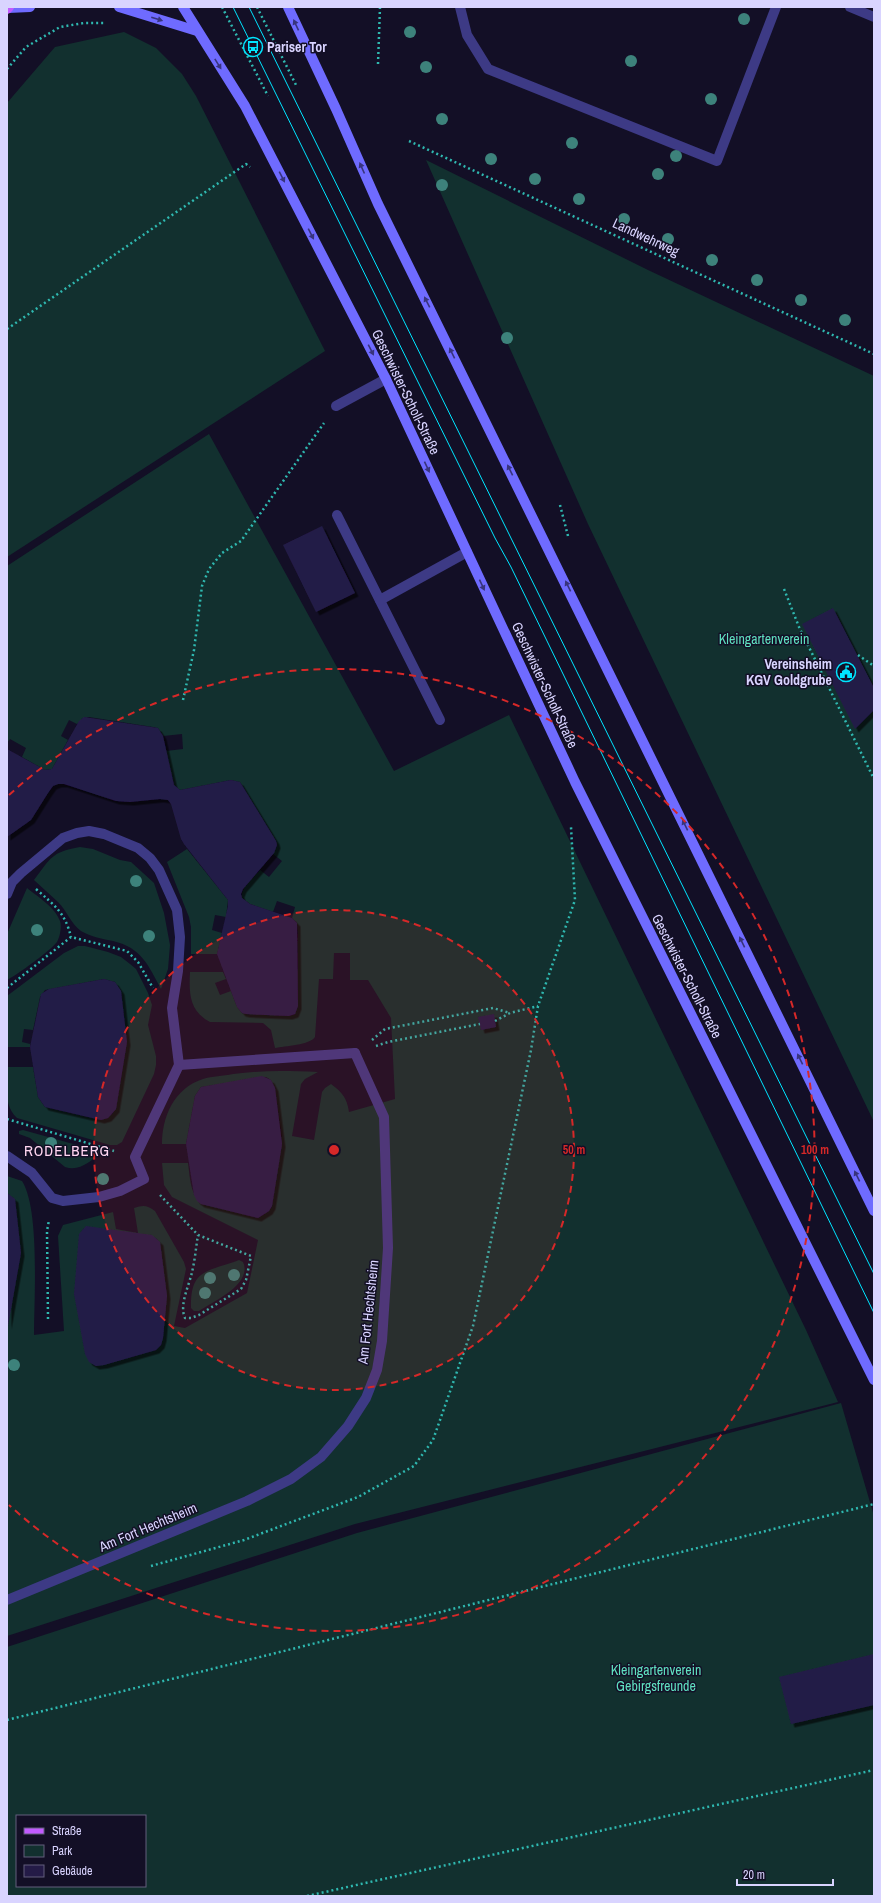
<svg xmlns="http://www.w3.org/2000/svg" width="881" height="1903" font-family="'Archivo Narrow',sans-serif">
	<style>
		.green { fill: #12302f; fill-rule: evenodd }
		.building { fill: #241b47; filter: url(#shadow) }
		.lines { fill: none; stroke-linecap: round; stroke-linejoin: round }
		.path { stroke: #2fb8b0; stroke-width: 2.5; stroke-dasharray: 2 3; stroke-linecap: butt }
		.lane { stroke: #3d3a85; stroke-width: 10 }
		.street { stroke: #3d3a85; stroke-width: 10 }
		.secondary { stroke: #6f6bff; stroke-width: 10 }
		.primary { stroke: #c25bff; stroke-width: 10 }
		.tram { stroke: #00e5ff; stroke-width: 1 }
		.tree { fill: #3d827b }
		.oneway { fill: #38347d }
		.ring { fill: none; stroke: #d62828; stroke-width: 2; stroke-dasharray: 7 5 }
		.labels { text-anchor: middle; stroke-width: 3; stroke-linejoin: round; paint-order: stroke }
		.poi-label { font-size: 14px; font-weight: bold; fill: #d9d4ff; stroke: #130f26; text-anchor: start }
		.street-label { font-size: 14px; fill: #d9d4ff; stroke: #130f26 }
		.park-label { font-size: 14px; fill: #5fe0c0; stroke: #130f26 }
		.neighbourhood-label { font-size: 15px; letter-spacing: 1px; fill: #ffd6f0; stroke: #130f26 }
		.centre { fill: #d62828; stroke: #130f26; stroke-width: 2 }
		.ring-label { font-size: 12px; text-anchor: middle; font-weight: bold; fill: #d62828; stroke: #130f26; stroke-width: 3; stroke-linejoin: round; paint-order: stroke }
	</style>
	<defs>
		<filter id="shadow"><feDropShadow dx="3.5" dy="3.5" stdDeviation="0" flood-color="#0009"/></filter>
	</defs>
	<rect width="100%" height="100%" fill="#130f26"/>
	<g class="green">
		<path d="M124 32 156 48 182 74 196 96 325 351 7 557V103L55 47Z"/>
		<path d="M426 160 648 270 874 376V1122L588 524Z"/>
		<path d="M209 434 394 771 509 715 806 1330 838 1402 355 1524 7 1636V1325L21 1253 15 1200 7 1193V1176L22 1181C40 1209 34 1299 34 1335L64 1331 58 1236 63 1225 113 1212 116 1229 138 1233 134 1208C143 1205 147 1205 155 1211L184 1262 186 1269 174 1326 185 1328 247 1293 258 1240 172 1197 164 1185 162 1163H188C190 1176 190 1198 204 1204L258 1218 269 1211 272 1206 282 1136 275 1089 271 1080 266 1077 201 1087 195 1096 186 1144H162C162 1117 174 1088 203 1079 212 1076 223 1076 233 1074 262 1070 289 1071 318 1072L305 1079 301 1084 292 1136 314 1140 322 1092 325 1088 331 1084C342 1092 347 1098 349 1112L395 1099 391 1018 368 980H350V953H334L333 979H319L315 1037C310 1045 285 1046 275 1048L271 1030 263 1023 210 1022C189 1011 189 993 190 972H223L226 979 215 983 220 995 231 991 237 1007 242 1013 289 1016 295 1014 298 1006V934L297 923 292 918 295 907 277 901 273 912 250 904 242 898C240 888 254 877 260 870L269 877 282 861 273 854 277 845 240 782 231 780 180 790 174 785 166 751 183 749 182 734 163 736 158 728 153 727 89 717 84 718 77 724 69 720 61 736 68 740 52 769 45 770 22 757 26 748 10 739 7 743V566Z"/>
		<path d="M80 847 93 849 120 860 131 862 154 883 164 913 170 945 168 969 161 989C148 965 142 948 113 941 103 939 91 937 81 931 71 924 67 911 58 902 50 895 42 887 34 880 51 858 51 852 80 847Z"/>
		<path d="M187 849 228 900 226 917 215 915 212 930 222 933 217 954H191V927L189 917 167 862Z"/>
		<path d="M27 888C38 897 55 907 60 921 62 926 60 937 57 942 50 951 17 975 7 980V934Z"/>
		<path d="M78 946H85L108 952 121 957 130 964 136 969 148 993 152 1005 148 1025 156 1056V1065L154 1074 122 1142 117 1145H110L17 1118C3 1105 7 1084 7 1067H33L38 1097 45 1107 101 1120 108 1118 116 1108 127 1042 121 992 115 982 104 979 45 990 40 997 33 1030 24 1029 22 1042 30 1044V1047H7V996L64 953Z"/>
		<path d="M23 1130 102 1152C90 1161 80 1172 65 1167L30 1138 19 1134V1131Z"/>
		<path d="M239 1260 243 1262C253 1284 214 1301 199 1311H194L191 1308C190 1268 208 1272 239 1260Z"/>
		<path d="M841 1403 874 1516V1896H7V1647L357 1533ZM17 1816H145V1886H17Z"/>
	</g>
	<g class="building">
		<path d="M322 526 355 593 316 612 283 545Z"/>
		<path d="M833 608 874 688V710L855 729 802 624Z"/>
		<path d="M84 717 158 728 163 736 174 785 180 790 231 780 240 782 276 841 277 845 274 853 243 889 241 894 242 898 250 904 292 918 297 923 298 1006 295 1014 289 1016 246 1014 242 1013 237 1007 217 954 228 906V900L184 844 181 839 171 804 168 800 160 799 130 802 116 801 64 784H58L53 786 48 793 31 820 7 837V749L45 770 52 769 79 721Z"/>
		<path d="M104 979 115 982 121 991 127 1042 116 1109 108 1118 101 1120 45 1107 38 1097 30 1047 41 994 49 989Z"/>
		<path d="M494 1014 496 1027 481 1030 478 1017Z"/>
		<path d="M262 1076 271 1080 275 1088 282 1144 272 1206 269 1211 258 1218 201 1204 197 1201 194 1195 186 1144 195 1096 201 1087Z"/>
		<path d="M7 1193 15 1199 21 1253 8 1326Z"/>
		<path d="M86 1226 152 1235 160 1242 167 1296 163 1338 161 1345 156 1350 104 1365 96 1366 89 1362 85 1354 74 1294 79 1234Z"/>
		<path d="M874 1654V1705L791 1724 779 1677Z"/>
	</g>
	<g class="lines">
		<g class="path">
			<path d="M222 7 268 96"/>
			<path d="M257 7 296 85"/>
			<path d="M378 64 380 7"/>
			<path d="M7 69 26 47 60 27 84 23H104"/>
			<path d="M409 141 874 354"/>
			<path d="M7 329 246 164 250 167"/>
			<path d="M560 505 568 536"/>
			<path d="M784 589 799 627 874 779"/>
			<path d="M858 655 874 666"/>
			<path d="M183 700 194 650 202 586 209 569 222 553 241 541 324 423"/>
			<path d="M36 889C54 905 65 912 71 937"/>
			<path d="M7 988 71 937 127 951 138 962 153 988"/>
			<path d="M495 1021 510 1013 538 1006"/>
			<path d="M372 1040 385 1029 493 1008 510 1013"/>
			<path d="M376 1046 388 1042 480 1024"/>
			<path d="M7 1119 114 1151"/>
			<path d="M160 1195 198 1235 251 1256 246 1280 241 1289 199 1315 191 1318H185C179 1305 189 1286 192 1272 195 1260 196 1247 198 1235"/>
			<path d="M48 1319 47 1231 49 1220"/>
			<path d="M151 1566 244 1540 358 1497 414 1466 433 1440 473 1326 531 1050 538 1006 575 900 571 827"/>
			<path d="M7 1720 874 1504"/>
			<path d="M307 1896 874 1770"/>
		</g>
		<g class="lane">
			<path d="M460 7 467 35 488 69 717 161 776 7"/>
			<path d="M850 7 874 17"/>
			<path d="M336 406 386 379"/>
			<path d="M337 515 440 720"/>
			<path d="M380 600 467 552"/>
			<path d="M7 894 12 882 21 873 63 838 77 833 89 831 104 834 138 848 150 858 159 870 177 910 180 937 178 971 172 1008 179 1065 135 1157 144 1179 120 1191 99 1197 63 1201 52 1198 32 1173 7 1156"/>
			<path d="M179 1065 355 1053"/>
		</g>
		<path class="street" d="M7 1600 247 1501 291 1479 321 1457 348 1426 366 1398 377 1370 382 1341 388 1248 384 1117 355 1053"/>
		<g class="secondary">
			<path d="M119 7 197 31"/>
			<path d="M183 7 245 106 386 379 575 782 874 1380"/>
			<path d="M288 7 336 109 378 204 874 1211"/>
			<path d="M8 8 30 7"/>
		</g>
		<path class="primary" d="M7 9 9 7"/>
		<g class="tram">
			<path d="M233 7 495 538 511 567 874 1313"/>
			<path d="M249 7 874 1274"/>
		</g>
	</g>
	<g class="tree">
		<circle cx="744" cy="19" r="6"/>
		<circle cx="410" cy="32" r="6"/>
		<circle cx="631" cy="61" r="6"/>
		<circle cx="426" cy="67" r="6"/>
		<circle cx="711" cy="99" r="6"/>
		<circle cx="442" cy="119" r="6"/>
		<circle cx="572" cy="143" r="6"/>
		<circle cx="676" cy="156" r="6"/>
		<circle cx="491" cy="159" r="6"/>
		<circle cx="658" cy="174" r="6"/>
		<circle cx="535" cy="179" r="6"/>
		<circle cx="442" cy="185" r="6"/>
		<circle cx="579" cy="199" r="6"/>
		<circle cx="624" cy="219" r="6"/>
		<circle cx="668" cy="239" r="6"/>
		<circle cx="712" cy="260" r="6"/>
		<circle cx="757" cy="280" r="6"/>
		<circle cx="801" cy="300" r="6"/>
		<circle cx="845" cy="320" r="6"/>
		<circle cx="507" cy="338" r="6"/>
		<circle cx="136" cy="881" r="6"/>
		<circle cx="37" cy="930" r="6"/>
		<circle cx="149" cy="936" r="6"/>
		<circle cx="51" cy="1143" r="6"/>
		<circle cx="103" cy="1179" r="6"/>
		<circle cx="234" cy="1275" r="6"/>
		<circle cx="210" cy="1278" r="6"/>
		<circle cx="205" cy="1293" r="6"/>
		<circle cx="14" cy="1365" r="6"/>
	</g>
	<defs><path id="oneway-solid" d="M-6-.8H1V-3.2L6.5 0L1 3.2V.8H-6Z"/></defs>
	<g class="oneway">
		<use href="#oneway-solid" transform="translate(157 19) rotate(17)"/>
		<use href="#oneway-solid" transform="translate(296 25) rotate(-115)"/>
		<use href="#oneway-solid" transform="translate(218 64) rotate(58)"/>
		<use href="#oneway-solid" transform="translate(362 168) rotate(-114)"/>
		<use href="#oneway-solid" transform="translate(282 177) rotate(63)"/>
		<use href="#oneway-solid" transform="translate(311 234) rotate(63)"/>
		<use href="#oneway-solid" transform="translate(427 302) rotate(-117)"/>
		<use href="#oneway-solid" transform="translate(371 350) rotate(63)"/>
		<use href="#oneway-solid" transform="translate(452 353) rotate(-116)"/>
		<use href="#oneway-solid" transform="translate(427 467) rotate(65)"/>
		<use href="#oneway-solid" transform="translate(510 470) rotate(-116)"/>
		<use href="#oneway-solid" transform="translate(482 585) rotate(65)"/>
		<use href="#oneway-solid" transform="translate(568 586) rotate(-116)"/>
		<use href="#oneway-solid" transform="translate(685 825) rotate(-116)"/>
		<use href="#oneway-solid" transform="translate(742 942) rotate(-116)"/>
		<use href="#oneway-solid" transform="translate(800 1059) rotate(-116)"/>
		<use href="#oneway-solid" transform="translate(857 1176) rotate(-116)"/>
	</g>
	<circle cx="334" cy="1150" r="240" fill="#d62828" fill-opacity=".12"/>
	<g class="ring">
		<circle cx="334" cy="1150" r="240"/>
		<path d="M9 795A481 481 0 1 1 9 1505"/>
	</g>
	<defs>
		<g id="bus-ring" transform="scale(1)"><circle r="9.5" fill="#130f26" stroke="#00e5ff" stroke-width="1.5"/><path d="M-5-6H5V4H4V6H2V4H-2V6H-4V4H-5ZM-3.5-4V0h7V-4ZM-3.5 1.2v1.5H-2V1.2ZM2 1.2v1.5H3.5V1.2Z" fill="#00e5ff"/></g>
		<g id="civic-ring" transform="scale(1)"><circle r="9.5" fill="#130f26" stroke="#00e5ff" stroke-width="1.5"/><path d="M-.6-6.5H3V-4.5H.6V-3L4-1V1h2V6H-6V1h2V-1L-.6-3ZM-1.2 2.5V6h2.4V2.5Z" fill="#00e5ff"/></g>
	</defs>
	<g fill-rule="evenodd">
		<use href="#bus-ring" x="253" y="47"/>
		<use href="#civic-ring" x="846" y="672"/>
	</g>
	<g class="labels">
		<g class="poi-label">
			<text x="267" y="52">Pariser Tor</text>
			<text x="832" y="669" text-anchor="end">Vereinsheim<tspan x="832" dy="16">KGV Goldgrube</tspan></text>
		</g>
		<g class="street-label">
			<text transform="translate(646 237) rotate(25)" y="5">Landwehrweg</text>
			<text transform="translate(406 392) rotate(64)" y="5">Geschwister-Scholl-Straße</text>
			<text transform="translate(545 685) rotate(65)" y="5">Geschwister-Scholl-Straße</text>
			<text transform="translate(687 976) rotate(63)" y="5">Geschwister-Scholl-Straße</text>
			<text transform="translate(368 1312) rotate(-84)" y="5">Am Fort Hechtsheim</text>
			<text transform="translate(148 1527) rotate(-23)" y="5">Am Fort Hechtsheim</text>
		</g>
		<g class="park-label">
			<text x="764" y="644">Kleingartenverein</text>
			<text x="656" y="1675">Kleingartenverein<tspan x="656" dy="16">Gebirgsfreunde</tspan></text>
		</g>
		<g class="neighbourhood-label">
			<text x="67" y="1156">RODELBERG</text>
		</g>
	</g>
	<circle cx="334" cy="1150" r="6" class="centre"/>
	<g class="ring-label">
		<text x="574" y="1154">50 m</text>
		<text x="815" y="1154">100 m</text>
	</g>
	<rect width="881" height="1903" fill="none" stroke="#d9d4ff" stroke-width="16"/>
	<rect x="16" y="1815" width="130" height="72" fill="#130f26" stroke="#625e7d"/>
	<rect x="24" y="1828" width="20" height="6" fill="#c25bff" stroke="#625e7d"/>
	<text x="52" y="1835" font-size="12" fill="#d9d4ff">Straße</text>
	<rect x="24" y="1845" width="20" height="12" fill="#12302f" stroke="#625e7d"/>
	<text x="52" y="1855" font-size="12" fill="#d9d4ff">Park</text>
	<rect x="24" y="1865" width="20" height="12" fill="#241b47" stroke="#625e7d"/>
	<text x="52" y="1875" font-size="12" fill="#d9d4ff">Gebäude</text>
	<path d="M737 1879v6h96v-6" fill="none" stroke="#d9d4ff" stroke-width="2"/>
	<text x="743" y="1879" font-size="12" fill="#d9d4ff" stroke="#130f26" stroke-width="3" paint-order="stroke">20 m</text>
</svg>
